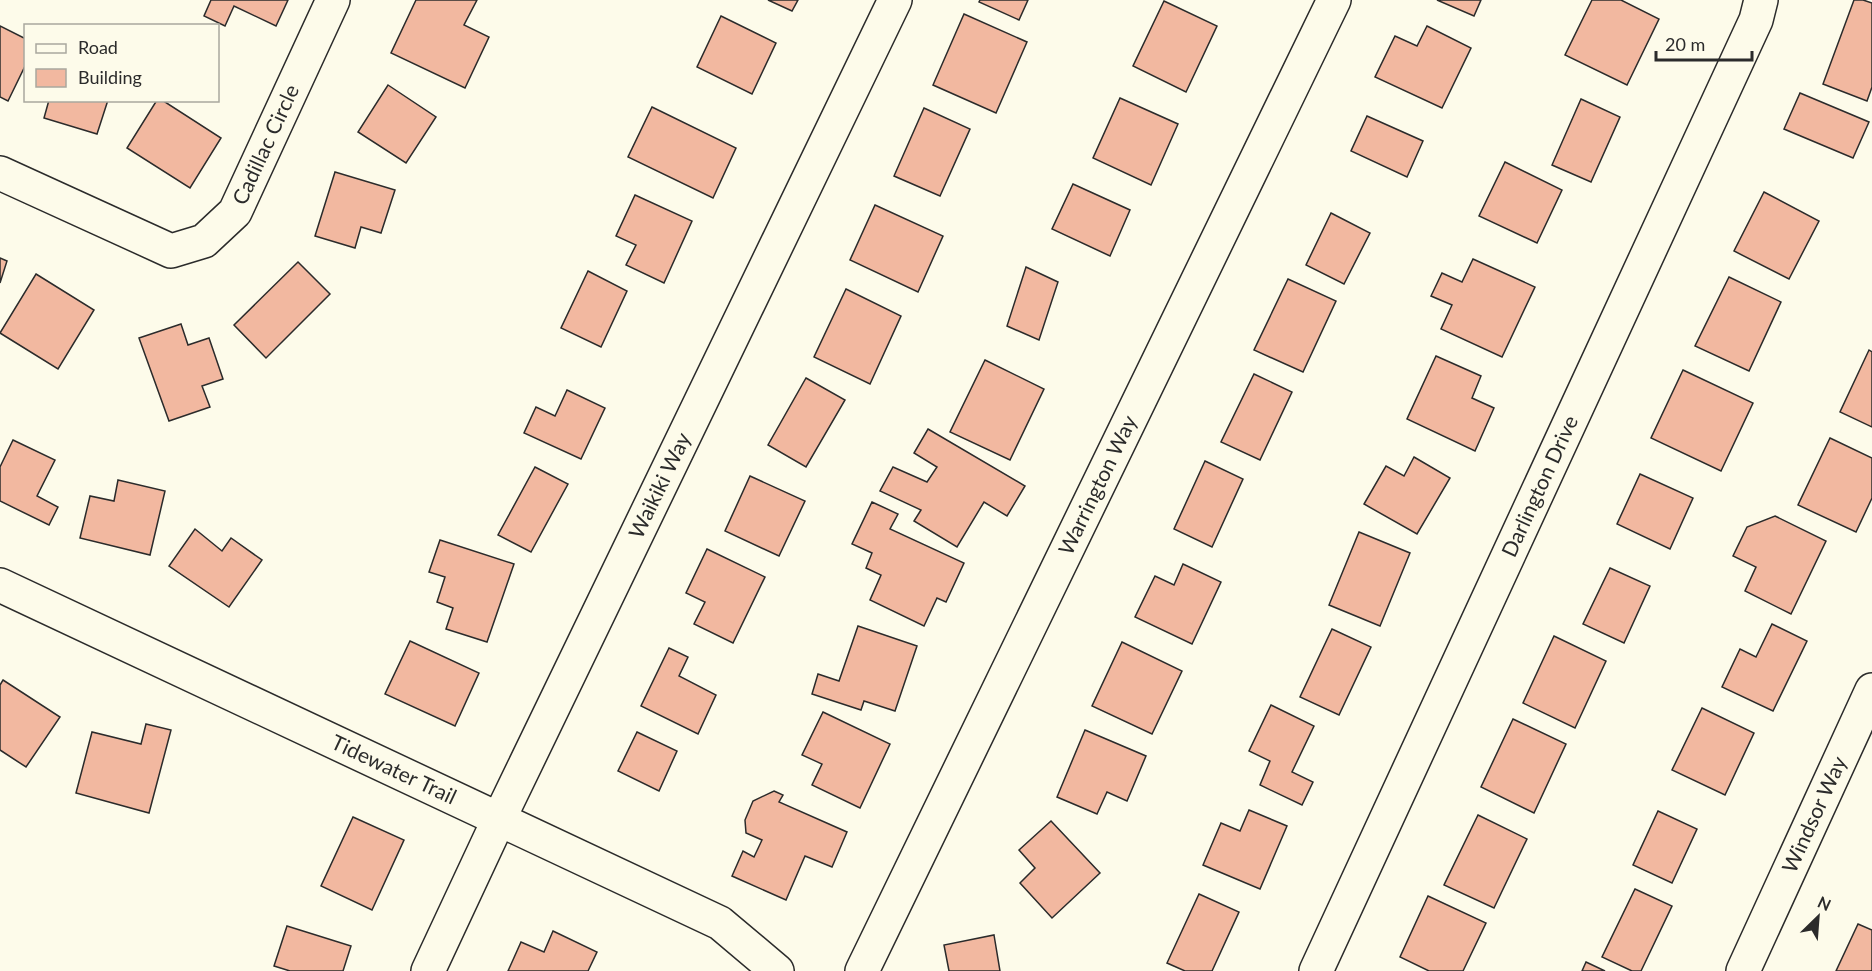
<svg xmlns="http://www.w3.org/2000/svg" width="1872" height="971" font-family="Lato,sans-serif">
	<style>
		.building { fill: #f2b8a0; stroke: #2b2b2b; stroke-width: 1.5 }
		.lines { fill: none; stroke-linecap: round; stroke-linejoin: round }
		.minor-casing { stroke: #2b2b2b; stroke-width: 36 }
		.minor { stroke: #fdfbea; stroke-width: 33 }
		.labels { text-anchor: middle; stroke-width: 4.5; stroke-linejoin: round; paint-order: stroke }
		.street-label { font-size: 21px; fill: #2b2b2b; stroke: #fdfbea }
	</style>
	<rect width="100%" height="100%" fill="#fdfbea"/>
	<g class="building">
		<path d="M211 0H288L276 26 234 6 225 26 204 16Z"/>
		<path d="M416 0H477L464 25 489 37 465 88 391 53Z"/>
		<path d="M768 0H798L792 11Z"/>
		<path d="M980 0H1028L1019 20 979 2Z"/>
		<path d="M1437 0H1481L1474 16Z"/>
		<path d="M1592 0H1621L1659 19 1627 85 1565 55Z"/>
		<path d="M1854 0H1863L1872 3V87L1867 101 1823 84Z"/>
		<path d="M1164 1 1217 26 1186 92 1133 66Z"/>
		<path d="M964 14 1027 42 996 113 933 85Z"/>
		<path d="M721 16 776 43 752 94 697 67Z"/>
		<path d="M0 26 26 39V64L8 101 0 97Z"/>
		<path d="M1427 26 1471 48 1442 108 1375 77 1395 36 1417 46Z"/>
		<path d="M388 85 436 117 406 163 358 132Z"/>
		<path d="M1800 93 1869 122 1853 158 1784 129Z"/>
		<path d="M1120 98 1178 124 1151 185 1093 158Z"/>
		<path d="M1581 99 1620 117 1591 182 1552 165Z"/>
		<path d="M49 100H108L97 134 44 118Z"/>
		<path d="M157 100H162L221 138 190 188 127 148Z"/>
		<path d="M652 107 736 148 713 198 628 157Z"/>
		<path d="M924 108 970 129 940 196 894 176Z"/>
		<path d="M1367 116 1423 141 1407 177 1351 151Z"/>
		<path d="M1505 162 1562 190 1537 243 1479 216Z"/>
		<path d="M335 172 395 190 381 233 361 227 355 248 315 236Z"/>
		<path d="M1073 184 1130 210 1110 256 1052 229Z"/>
		<path d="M1764 192 1819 221 1789 279 1734 251Z"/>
		<path d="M635 195 692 221 664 283 626 265 636 245 616 236Z"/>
		<path d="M875 205 943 236 918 292 850 260Z"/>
		<path d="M1331 213 1370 233 1344 284 1306 265Z"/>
		<path d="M0 258 7 261 0 283Z"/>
		<path d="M1473 259 1535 287 1502 357 1441 329 1452 305 1431 296 1442 273 1462 282Z"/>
		<path d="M298 262 330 294 266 358 234 325Z"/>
		<path d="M1026 267 1058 282 1039 340 1007 326Z"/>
		<path d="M588 271 627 291 601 347 561 328Z"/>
		<path d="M36 274 94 310 58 369 0 333Z"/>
		<path d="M1729 277 1781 302 1749 371 1695 346Z"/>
		<path d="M1288 279 1336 301 1303 372 1254 350Z"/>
		<path d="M846 289 901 316 870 384 814 357Z"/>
		<path d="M181 324 188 345 209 338 223 379 202 386 210 407 169 421 139 338Z"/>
		<path d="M1869 350 1872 352V427L1840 412Z"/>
		<path d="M1436 356 1481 376 1472 398 1494 408 1475 451 1407 419Z"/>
		<path d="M985 360 1044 389 1010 460 950 432Z"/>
		<path d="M1683 370 1753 403 1721 471 1651 438Z"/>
		<path d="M1254 374 1292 392 1260 460 1221 442Z"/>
		<path d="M806 378 845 400 806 467 768 445Z"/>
		<path d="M567 390 605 408 581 459 524 433 536 407 555 416Z"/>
		<path d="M928 429 1025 486 1007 516 984 502 957 547 914 521 921 510 880 491 893 467 927 482 937 467 914 453Z"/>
		<path d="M1830 438 1872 458V498L1856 532 1798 505Z"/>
		<path d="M13 440 55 460 37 496 58 507 49 525 0 501V467Z"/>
		<path d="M1414 457 1450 478 1417 534 1364 504 1386 466 1404 476Z"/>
		<path d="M1205 461 1243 479 1212 547 1174 529Z"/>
		<path d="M535 467 568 484 531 552 498 535Z"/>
		<path d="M1640 474 1693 498 1670 549 1617 524Z"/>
		<path d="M750 476 805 501 779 556 725 531Z"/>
		<path d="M118 480 165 491 150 555 80 538 90 496 114 501Z"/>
		<path d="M872 502 898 514 890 529 964 563 946 602 937 598 924 626 870 600 881 575 866 568 872 553 852 544Z"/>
		<path d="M1775 516 1826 541 1791 614 1745 591 1756 567 1733 556 1747 527Z"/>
		<path d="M195 529 222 551 231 538 262 560 229 607 169 566Z"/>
		<path d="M1359 532 1410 553 1380 626 1329 605Z"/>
		<path d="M440 540 514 564 487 642 446 629 453 608 437 602 445 577 429 572Z"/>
		<path d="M707 549 765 577 733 643 694 624 705 602 686 593Z"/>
		<path d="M1183 564 1221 582 1192 644 1135 617 1155 576 1174 585Z"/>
		<path d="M1610 568 1650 586 1624 643 1583 624Z"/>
		<path d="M1772 624 1807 641 1773 711 1722 687 1740 649 1756 657Z"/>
		<path d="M858 626 917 646 895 711 864 701 861 710 812 694 818 674 839 681Z"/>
		<path d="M1332 629 1371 647 1339 715 1300 697Z"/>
		<path d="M1554 636 1606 661 1575 728 1523 703Z"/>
		<path d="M410 641 479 673 455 726 385 694Z"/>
		<path d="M1122 642 1182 671 1152 734 1092 706Z"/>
		<path d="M669 648 688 657 679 676 716 695 698 734 641 706Z"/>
		<path d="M3 680 60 717 26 767 0 750V685Z"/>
		<path d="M1271 705 1314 726 1292 772 1313 782 1302 805 1260 785 1270 761 1249 751Z"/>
		<path d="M1702 708 1754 733 1725 795 1672 770Z"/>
		<path d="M823 712 890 744 860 808 812 785 822 764 802 755Z"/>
		<path d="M1513 719 1566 744 1534 813 1481 787Z"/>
		<path d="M146 724 171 730 149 813 76 793 92 732 141 744Z"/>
		<path d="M1085 730 1146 756 1127 801 1107 792 1097 814 1057 797Z"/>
		<path d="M637 732 677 751 659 791 618 771Z"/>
		<path d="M774 791 783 795 779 802 847 832 832 867 805 856 786 900 732 876 743 851 754 857 762 840 746 833 745 820 753 801Z"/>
		<path d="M1249 810 1287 826 1260 889 1203 865 1221 823 1240 831Z"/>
		<path d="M1658 811 1697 829 1672 883 1633 865Z"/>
		<path d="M1478 815 1527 839 1494 908 1444 885Z"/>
		<path d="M353 817 404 840 372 910 321 886Z"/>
		<path d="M1051 821 1100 873 1052 918 1020 883 1035 868 1019 850Z"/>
		<path d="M1635 889 1672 906 1641 971H1632L1602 957Z"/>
		<path d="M1199 894 1239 912 1212 971H1185L1167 963Z"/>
		<path d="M1428 896 1486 923 1463 971H1429L1400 957Z"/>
		<path d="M1858 924 1872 930V971H1836Z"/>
		<path d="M287 926 351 946 343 971H290L274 966Z"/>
		<path d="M553 931 597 952 588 971H508L521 942 544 952Z"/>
		<path d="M994 935 1000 971H949L944 945Z"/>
		<path d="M1586 962 1605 971H1582Z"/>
	</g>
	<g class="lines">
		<g class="minor-casing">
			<g id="minor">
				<path id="s1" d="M0 173 171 251 204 241 235 212 333 0"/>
				<path id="s2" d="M0 585 720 923 777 971"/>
				<path id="s3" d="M428 971 499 819 895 0"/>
				<path id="s4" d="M862 971 1334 0"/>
				<path id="s5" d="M1316 971 1756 20 1761 0"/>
				<path id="s6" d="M1743 971 1872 690"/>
			</g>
		</g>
		<use href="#minor" class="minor"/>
	</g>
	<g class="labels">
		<g class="street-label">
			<text dy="7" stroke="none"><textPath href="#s1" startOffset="339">Cadillac Circle</textPath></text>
			<text dy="7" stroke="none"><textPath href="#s3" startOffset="538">Waikiki Way</textPath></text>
			<text dy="7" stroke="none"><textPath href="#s4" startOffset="540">Warrington Way</textPath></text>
			<text dy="7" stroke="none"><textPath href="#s5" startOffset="534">Darlington Drive</textPath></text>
			<text dy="7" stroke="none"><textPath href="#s2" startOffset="435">Tidewater Trail</textPath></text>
			<text dy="7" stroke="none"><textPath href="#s6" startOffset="172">Windsor Way</textPath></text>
		</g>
	</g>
	<rect x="24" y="24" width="195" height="78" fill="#fdfbea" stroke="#a9a89e" stroke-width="1.5"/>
	<rect x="36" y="44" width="30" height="9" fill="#fdfbea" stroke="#a9a89e" stroke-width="1.5"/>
	<text x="78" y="54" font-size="18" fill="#2b2b2b">Road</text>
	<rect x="36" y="69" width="30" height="18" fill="#f2b8a0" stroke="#a9a89e" stroke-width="1.5"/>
	<text x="78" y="84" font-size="18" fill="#2b2b2b">Building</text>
	<g transform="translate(1818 917) rotate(25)" stroke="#fdfbea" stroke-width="4.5" paint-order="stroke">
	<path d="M0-4.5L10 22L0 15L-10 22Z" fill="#2b2b2b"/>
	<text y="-9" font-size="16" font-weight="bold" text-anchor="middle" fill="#2b2b2b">N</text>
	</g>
	<path d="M1656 51v9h96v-9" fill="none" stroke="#2b2b2b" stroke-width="3"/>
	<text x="1665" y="51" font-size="18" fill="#2b2b2b" stroke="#fdfbea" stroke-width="4.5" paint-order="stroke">20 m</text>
</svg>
